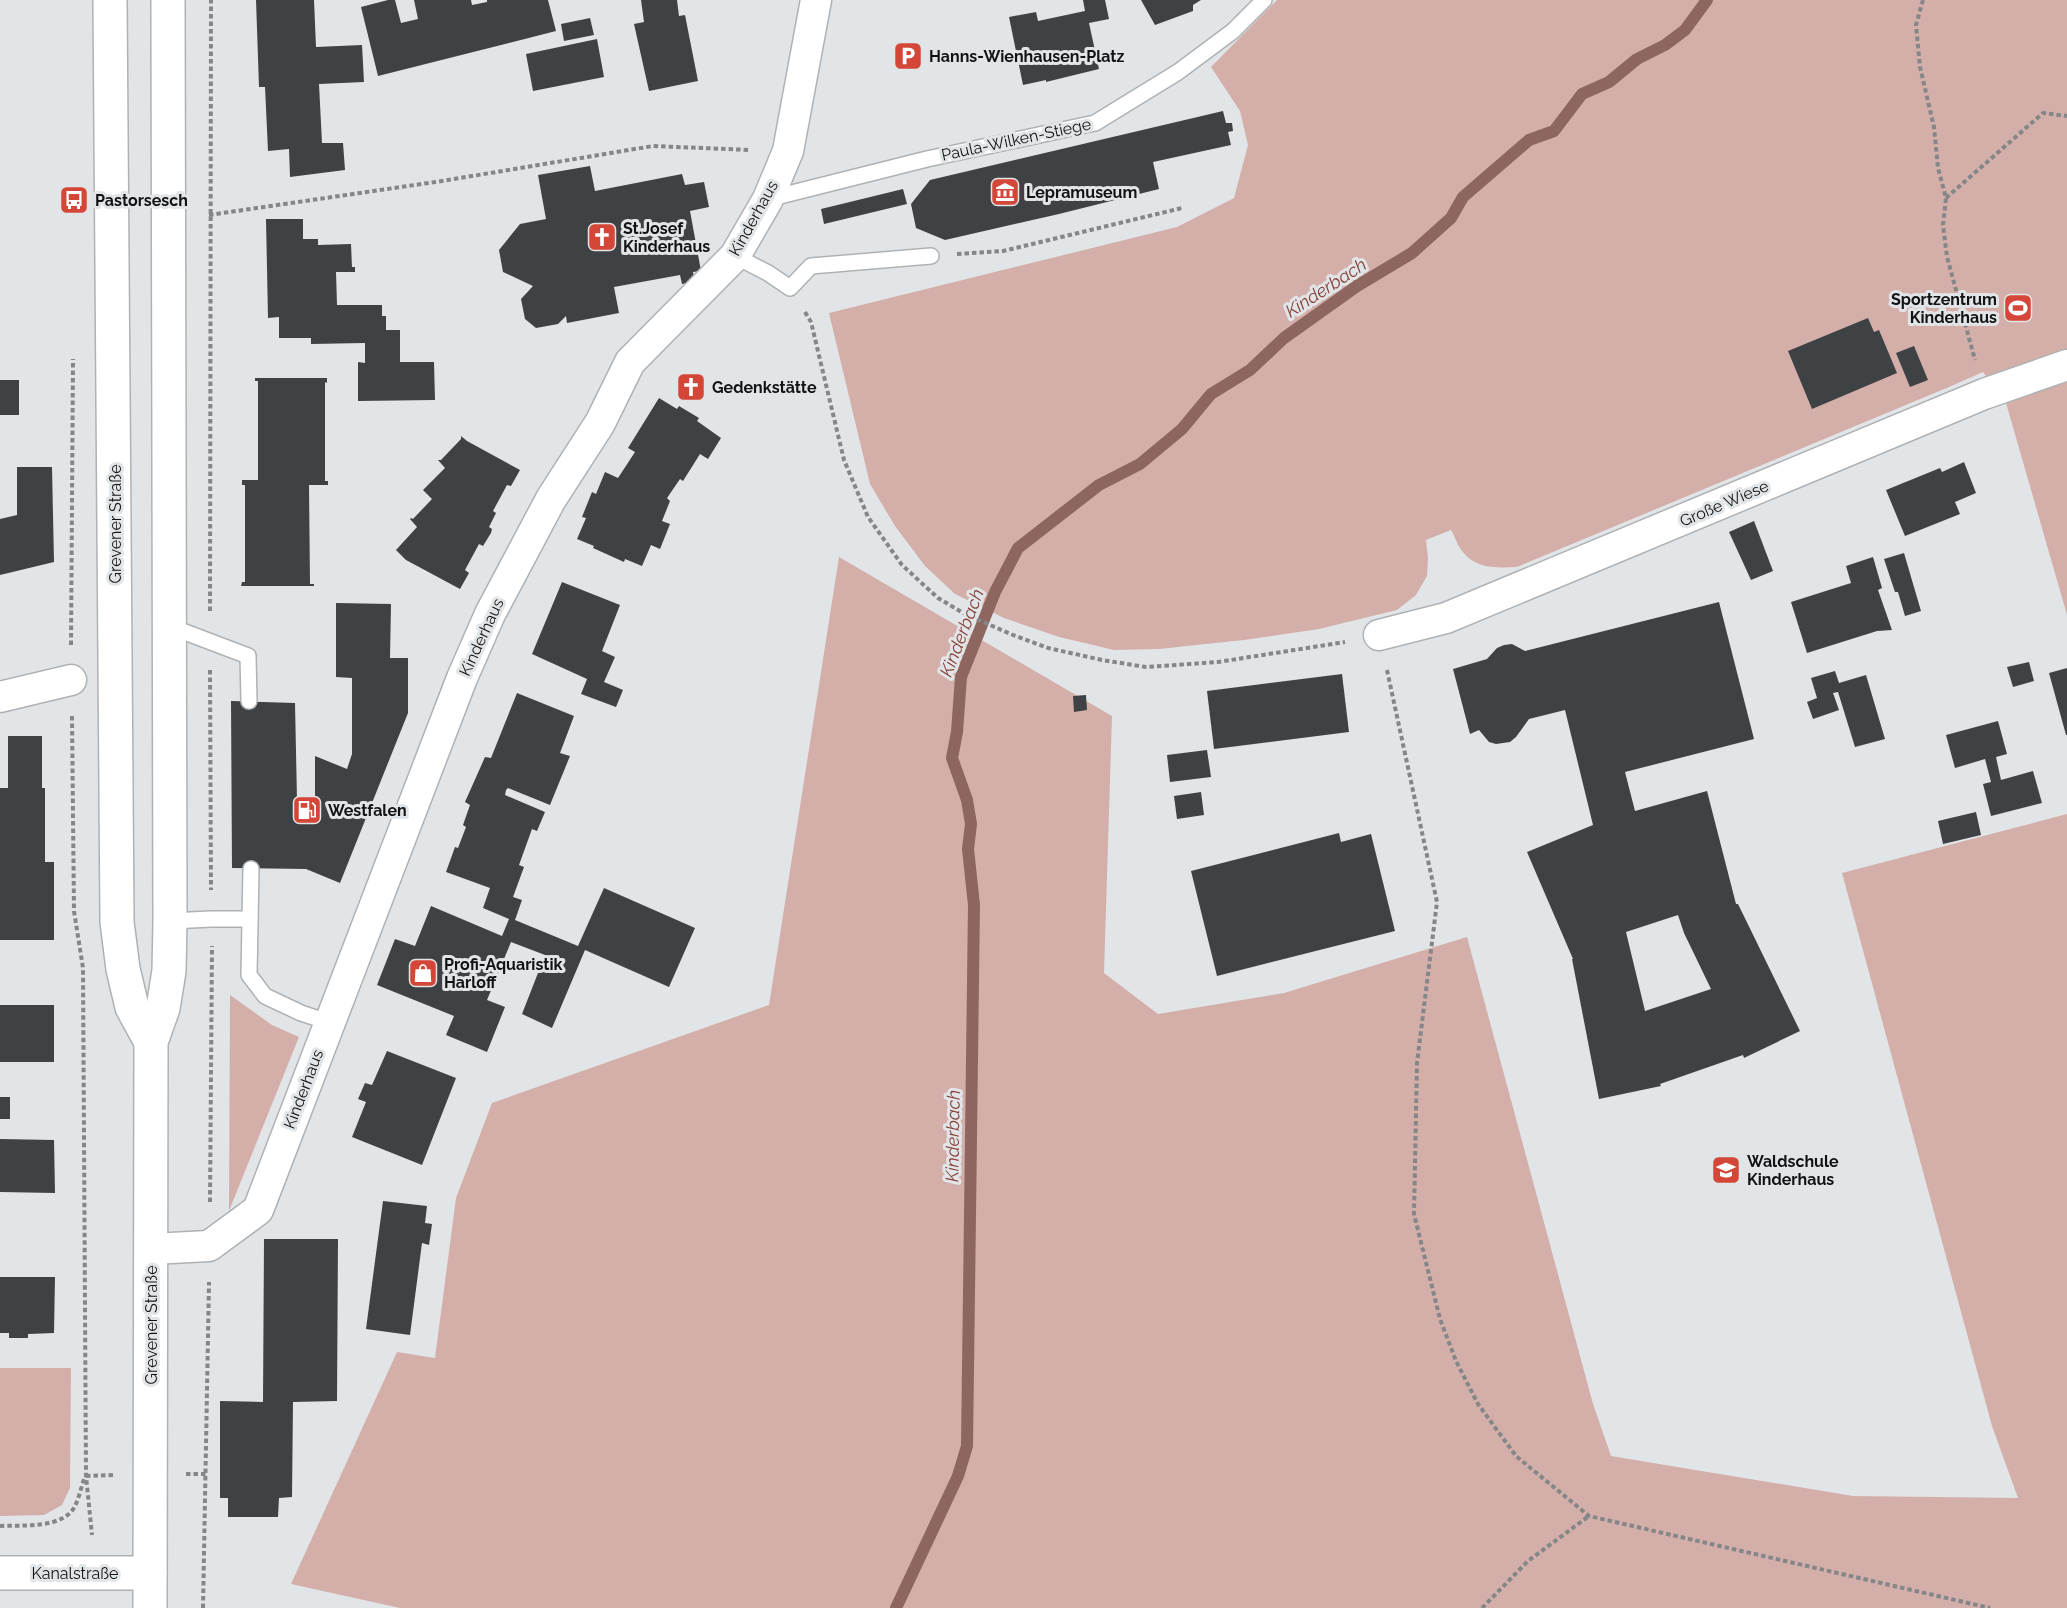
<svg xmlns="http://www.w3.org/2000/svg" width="2067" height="1608" font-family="Raleway,sans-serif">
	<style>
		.green { fill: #d4afa9 }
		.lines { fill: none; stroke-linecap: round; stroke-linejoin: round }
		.stream { stroke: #8c665f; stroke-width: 12 }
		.building { fill: #3f4244; fill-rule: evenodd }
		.service-casing { stroke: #afb2b4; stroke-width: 18 }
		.minor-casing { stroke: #afb2b4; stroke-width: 33 }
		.secondary-casing { stroke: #afb2b4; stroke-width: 36 }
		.path { stroke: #848688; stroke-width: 4; stroke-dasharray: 4.5 3; stroke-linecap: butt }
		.service { stroke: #fff; stroke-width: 15 }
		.minor { stroke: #fff; stroke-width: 30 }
		.secondary { stroke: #fff; stroke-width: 33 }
		.labels { text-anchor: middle; stroke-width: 6; stroke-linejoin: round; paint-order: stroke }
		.poi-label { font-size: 16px; font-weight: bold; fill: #121313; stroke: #e2e5e7; text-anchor: start }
		.street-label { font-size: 16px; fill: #121313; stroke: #e2e5e7 }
		.water-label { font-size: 18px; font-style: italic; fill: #863e35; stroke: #e2e5e7 }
	</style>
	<rect width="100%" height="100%" fill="#e2e5e7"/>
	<g class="green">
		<path d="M1277 0H2067V615L2006 403 1983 372 1949 387 1517 567C1496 568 1476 569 1462 551 1457 545 1455 536 1451 530L1426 540 1428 558 1427 576 1416 595 1397 610 1319 629 1244 640 1159 649 1114 650 1059 637 1004 618 955 594 925 566 895 526 870 484 829 313 1177 227 1234 198 1248 145 1240 111 1211 67Z"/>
		<path d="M839 557 1112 716 1104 973 1158 1014 1284 993 1467 937 1593 1404 1611 1456 1853 1496 2018 1498 1992 1426 1842 873 2067 814V1608H400L291 1584 397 1352 435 1358 456 1198 492 1103 769 1005Z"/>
		<path d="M230 995 272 1025 299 1037 229 1211Z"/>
		<path d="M0 1368H71L70 1488 62 1505 44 1515 0 1516Z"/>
	</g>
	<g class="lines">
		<path class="stream" d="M896 1608 958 1476 967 1446 974 905 968 849 971 824 967 800 952 758 957 732 961 677 995 592 1018 548 1099 485 1140 464 1182 429 1211 394 1250 370 1284 338 1357 286 1412 253 1451 218 1463 197 1529 140 1554 131 1582 94 1609 82 1637 59 1665 45 1685 30 1707 0"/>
	</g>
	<g class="building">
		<path d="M256 0H314L316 47 362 45 364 82 319 84 322 143H343L345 170 290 177 289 149 268 151 265 87H259Z"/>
		<path d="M388 0H395L401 23 418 19 414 0H471L472 5 487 2V0H548L556 31 378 76 361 7Z"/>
		<path d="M641 0H677L679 16 685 15 698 81 649 91 634 24 644 22Z"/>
		<path d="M1083 0H1105L1109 19 1089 23 1099 69 1046 82V80L1023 85 1009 17 1036 12 1038 21 1085 11Z"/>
		<path d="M1141 0H1201L1193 5V11L1155 25Z"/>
		<path d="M590 18 594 35 564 41 561 24Z"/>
		<path d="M597 39 604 77 533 91 526 54Z"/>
		<path d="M1223 111 1226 123H1232L1233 131 1228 132 1231 145 1153 162 1159 189 1059 214 945 240 916 228 911 204 930 180Z"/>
		<path d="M590 166 595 191 682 174 685 185 704 182 709 207 690 211 701 271 693 272 695 282 682 284 680 275 614 287 619 313 567 323 566 316 558 324 536 328 525 319 521 299 533 286 503 272 499 250 520 224 546 219 538 175Z"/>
		<path d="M903 189 907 204 824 224 821 209Z"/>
		<path d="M266 219H303V239H318V245L351 244 352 267H355V272H336L337 305H382V316H386V330H400V362H434L435 400 358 401V362L365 363V343L311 344V338H279V317L268 318Z"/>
		<path d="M1868 318 1874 332 1879 330 1897 373 1812 409 1788 351Z"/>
		<path d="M1914 346 1928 380 1910 387 1896 353Z"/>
		<path d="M255 378H327V383L325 382V481H328V485H309L310 584H314V586H241L242 582H245V485H242V480H258V381H255Z"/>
		<rect x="0" y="380" width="19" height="35"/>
		<path d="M659 398 677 409 679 406 699 418 697 421 721 438 708 459 700 454 683 481 680 479 667 498 670 501 662 521 670 524 660 549 651 545 642 566 625 559 624 562 593 548 594 546 577 539 586 518 582 517 592 492 596 494 605 472 618 478 635 452 628 448Z"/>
		<path d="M461 436 467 441 520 470 511 486 507 485 493 511 496 513 489 527 492 529 491 533 483 546 479 544 465 570 469 573 460 589 406 560 396 550 417 527 410 519 411 518 413 519 432 499 423 490 445 468 438 460H441L461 439Z"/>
		<path d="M1964 462 1976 493 1955 502 1960 514 1905 536 1886 490 1940 468 1942 472Z"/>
		<path d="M17 467H52L54 562 0 575V519L17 515Z"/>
		<path d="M1754 521 1773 571 1751 580 1729 532Z"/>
		<path d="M1904 553 1921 611 1905 616 1898 592H1895L1884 559Z"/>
		<path d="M1873 557 1882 588 1878 590 1892 630 1877 631 1807 653 1791 602 1851 583 1846 566Z"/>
		<path d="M562 582 620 605 602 651 615 657 604 682 623 690 616 707 581 694 587 679 532 654Z"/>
		<path d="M1719 602 1754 739 1625 772 1635 811 1707 791 1736 904H1738L1800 1031 1744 1058 1743 1055 1660 1084 1661 1086 1599 1099 1572 959H1573L1527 852 1593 825 1565 710 1529 719 1516 737 1510 742 1496 744 1489 742 1479 730 1470 734 1453 669 1487 659 1497 648 1504 645 1512 644 1525 651ZM1678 915 1684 933 1711 989 1645 1011 1626 932Z"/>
		<path d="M336 603 391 604 390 658H408V713L340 883 306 869 232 868 231 701 295 703 297 800H315V756L347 769 352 754V678L336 677Z"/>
		<path d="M2029 662 2034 681 2013 687 2007 667Z"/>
		<path d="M2067 668V735H2066L2049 673Z"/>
		<path d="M1835 671 1839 683 1866 675 1885 739 1855 747 1838 692 1833 693 1839 710 1813 719 1807 702 1817 698 1811 678Z"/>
		<path d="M1342 674 1349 732 1214 749 1207 691Z"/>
		<path d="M517 693 574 716 560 753 570 756 550 805 508 788 506 790 505 795 545 812 537 831 532 829 519 865 524 867 513 897 522 900 515 920 578 946 604 888 695 928 669 987 585 950 552 1028 522 1014 545 955 511 942 487 1000 505 1007 487 1052 446 1035 454 1016 377 985 395 939 415 946 431 906 502 936 509 919 483 908 490 888 446 872 455 847 458 848 466 827 463 825 470 805 465 802 485 757 491 758Z"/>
		<path d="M1086 695 1087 710 1074 712 1073 696Z"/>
		<path d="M1998 721 2007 754 1996 757 2001 780 2033 771 2042 803 1991 816 1983 784 1991 782 1985 759 1955 768 1946 735Z"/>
		<path d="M8 736H42V788H45V862H54V940H0V788H8Z"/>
		<path d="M1207 750 1211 777 1170 782 1167 755Z"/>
		<path d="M1201 792 1204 815 1177 819 1174 796Z"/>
		<path d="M1976 812 1981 835 1943 844 1938 821Z"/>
		<path d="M1339 833 1341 842 1371 834 1395 931 1217 976 1191 871Z"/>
		<rect x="0" y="1005" width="54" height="57"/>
		<path d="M387 1051 456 1078 422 1165 352 1137 366 1102 358 1099 365 1083 372 1085Z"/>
		<rect x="0" y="1097" width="10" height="22"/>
		<path d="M0 1139 54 1140 55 1193 0 1192Z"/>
		<path d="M383 1201 427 1206 425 1223 432 1224 429 1245 422 1243 410 1335 366 1329Z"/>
		<path d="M264 1239H338L337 1401 293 1402 292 1497 279 1498 278 1517H228V1498H220V1401L263 1402Z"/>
		<path d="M0 1277H55L54 1333 28 1334V1338H9V1333H0Z"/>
	</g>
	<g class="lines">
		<g class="service-casing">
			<g id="service">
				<path d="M768 199 927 159 1095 123 1178 72 1233 31 1264 0"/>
				<path d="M735 256 768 273 790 288 811 266 931 256"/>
				<path d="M169 626 248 656 249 701"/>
				<path d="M251 869 249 975 265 996 301 1013 328 1022"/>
				<path d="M170 921 211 919H250"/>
			</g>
		</g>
		<g class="minor-casing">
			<g id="minor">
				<path d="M1379 635 1446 618 1984 394 2067 365"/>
				<path d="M0 697 71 680"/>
				<path d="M151 1249 209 1246 258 1210 462 678 490 614 551 499 600 423 630 362 735 256 768 199 788 151 816 0"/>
			</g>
		</g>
		<g class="secondary-casing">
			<g id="secondary">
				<path d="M110 0 117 922 123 969 132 1007 151 1042"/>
				<path d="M0 1573H150"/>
				<path d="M150 1608 151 1042 163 1008 169 971 170 921 168 0"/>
			</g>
		</g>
		<g class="path">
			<path d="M1923 0 1916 25 1920 67 1934 127 1938 168 1946 198 1943 225 1947 257 1975 360"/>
			<path d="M1946 198 2043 113 2067 116"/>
			<path d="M209 215 442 181 653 146 751 150"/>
			<path d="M957 254 1003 251 1182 208"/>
			<path d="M805 312 811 322 844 460 868 517 902 565 938 598 965 614 1013 635 1048 648 1102 660 1146 667 1218 662 1345 642"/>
			<path d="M210 611 211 0"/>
			<path d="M71 645 73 359"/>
			<path d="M210 670 211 890"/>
			<path d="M1387 670 1437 902 1417 1063 1414 1214 1440 1319 1456 1361 1478 1404 1516 1456 1589 1516 1990 1608"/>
			<path d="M72 716 74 911 83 968 86 1476 92 1535"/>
			<path d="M210 1202 212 946"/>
			<path d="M186 1474H206"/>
			<path d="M86 1476 115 1475"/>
			<path d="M0 1526C21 1525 64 1529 75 1506 79 1498 81 1488 84 1479"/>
			<path d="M203 1608 209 1282"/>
			<path d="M1482 1608 1528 1561 1589 1516"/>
		</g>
		<use href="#service" class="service"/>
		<use href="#minor" class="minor"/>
		<use href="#secondary" class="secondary"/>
	</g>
	<defs>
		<g id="parking-square" transform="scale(1.5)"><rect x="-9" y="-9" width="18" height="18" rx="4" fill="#d44738" stroke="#e2e5e7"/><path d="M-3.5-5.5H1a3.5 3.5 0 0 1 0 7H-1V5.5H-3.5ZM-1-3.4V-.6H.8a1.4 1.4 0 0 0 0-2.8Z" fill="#fff"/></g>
		<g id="museum-square" transform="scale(1.5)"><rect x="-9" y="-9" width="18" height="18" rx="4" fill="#d44738" stroke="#e2e5e7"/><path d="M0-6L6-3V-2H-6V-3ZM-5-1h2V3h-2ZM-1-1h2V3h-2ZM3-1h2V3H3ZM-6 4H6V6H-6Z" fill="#fff"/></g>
		<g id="bus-square" transform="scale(1.5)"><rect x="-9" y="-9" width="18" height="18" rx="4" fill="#d44738" stroke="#e2e5e7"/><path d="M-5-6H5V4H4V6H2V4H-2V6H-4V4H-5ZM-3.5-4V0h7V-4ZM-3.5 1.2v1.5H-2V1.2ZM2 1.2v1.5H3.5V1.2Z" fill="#fff"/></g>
		<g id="church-square" transform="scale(1.5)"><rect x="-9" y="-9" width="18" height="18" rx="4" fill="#d44738" stroke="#e2e5e7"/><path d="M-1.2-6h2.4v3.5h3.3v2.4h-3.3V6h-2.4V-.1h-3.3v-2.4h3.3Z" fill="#fff"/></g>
		<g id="stadium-square" transform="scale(1.5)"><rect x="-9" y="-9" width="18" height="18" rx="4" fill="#d44738" stroke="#e2e5e7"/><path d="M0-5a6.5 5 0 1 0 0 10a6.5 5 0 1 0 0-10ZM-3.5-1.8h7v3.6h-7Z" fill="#fff"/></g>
		<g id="fuel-square" transform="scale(1.5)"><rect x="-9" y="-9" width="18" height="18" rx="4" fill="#d44738" stroke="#e2e5e7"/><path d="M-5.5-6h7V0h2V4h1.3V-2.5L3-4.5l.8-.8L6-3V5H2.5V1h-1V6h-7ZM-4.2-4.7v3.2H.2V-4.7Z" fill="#fff"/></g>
		<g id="shop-square" transform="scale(1.5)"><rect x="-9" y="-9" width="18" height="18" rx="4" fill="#d44738" stroke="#e2e5e7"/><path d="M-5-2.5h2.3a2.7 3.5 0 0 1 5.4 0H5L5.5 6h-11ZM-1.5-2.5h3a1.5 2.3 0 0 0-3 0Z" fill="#fff"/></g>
		<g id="school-square" transform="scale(1.5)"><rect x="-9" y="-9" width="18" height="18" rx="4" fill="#d44738" stroke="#e2e5e7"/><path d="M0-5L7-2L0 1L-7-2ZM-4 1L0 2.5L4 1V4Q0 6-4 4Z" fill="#fff"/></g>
	</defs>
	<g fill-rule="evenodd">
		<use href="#parking-square" x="908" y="56"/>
		<use href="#museum-square" x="1005" y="192"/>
		<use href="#bus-square" x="74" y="200"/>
		<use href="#church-square" x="602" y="237"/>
		<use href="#stadium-square" x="2018" y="308"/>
		<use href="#church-square" x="691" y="387"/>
		<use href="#fuel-square" x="307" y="810"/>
		<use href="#shop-square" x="423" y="973"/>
		<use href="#school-square" x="1726" y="1170"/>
	</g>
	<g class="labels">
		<g class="poi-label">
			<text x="929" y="62">Hanns-Wienhausen-Platz</text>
			<text x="1026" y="198">Lepramuseum</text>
			<text x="95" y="206">Pastorsesch</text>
			<text x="623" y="234">St.Josef<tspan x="623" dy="18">Kinderhaus</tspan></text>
			<text x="1997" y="305" text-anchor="end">Sportzentrum<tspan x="1997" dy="18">Kinderhaus</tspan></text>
			<text x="712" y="393">Gedenkstätte</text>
			<text x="328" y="816">Westfalen</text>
			<text x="444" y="970">Profi-Aquaristik<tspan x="444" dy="18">Harloff</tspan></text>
			<text x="1747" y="1167">Waldschule<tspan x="1747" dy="18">Kinderhaus</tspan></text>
		</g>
		<g class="street-label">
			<text transform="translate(1016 139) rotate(-12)" y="6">Paula-Wilken-Stiege</text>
			<text transform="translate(753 218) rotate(-61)" y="6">Kinderhaus</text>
			<text transform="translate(1724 503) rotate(-23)" y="6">Große Wiese</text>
			<text transform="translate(115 524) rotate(-90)" y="6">Grevener Straße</text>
			<text transform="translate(481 637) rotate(-65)" y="6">Kinderhaus</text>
			<text transform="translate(303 1089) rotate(-69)" y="6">Kinderhaus</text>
			<text transform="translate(151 1325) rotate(-90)" y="6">Grevener Straße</text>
			<text x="75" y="1579">Kanalstraße</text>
		</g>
		<g class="water-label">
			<text transform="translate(1326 288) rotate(-33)" y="6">Kinderbach</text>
			<text transform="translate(962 633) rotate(-69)" y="6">Kinderbach</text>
			<text transform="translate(953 1136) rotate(-89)" y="6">Kinderbach</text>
		</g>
	</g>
</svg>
